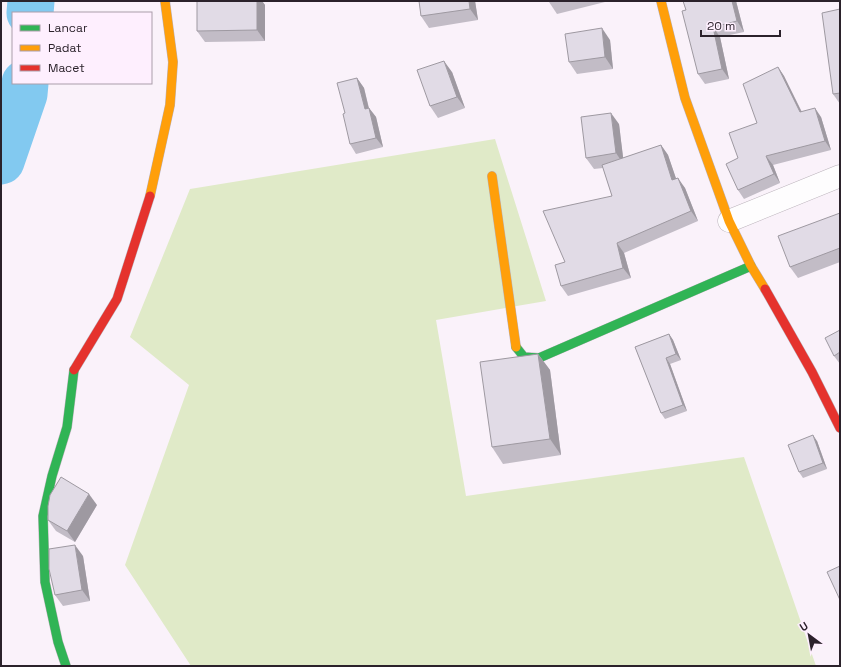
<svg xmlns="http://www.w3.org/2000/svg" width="841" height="667" font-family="'Space Grotesk',sans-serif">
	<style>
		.green { fill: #e0eac8 }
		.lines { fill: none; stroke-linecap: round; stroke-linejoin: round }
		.river { stroke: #82c9f0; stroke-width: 47 }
		.street-casing { stroke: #bab2ba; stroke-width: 23 }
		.fast-casing { stroke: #bab2ba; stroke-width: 10 }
		.slow-casing { stroke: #bab2ba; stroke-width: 10 }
		.jam-casing { stroke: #bab2ba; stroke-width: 10 }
		.street { stroke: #fefdfe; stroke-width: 22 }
		.fast { stroke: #30b455; stroke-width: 9 }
		.slow { stroke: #ff9f0a; stroke-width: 9 }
		.jam { stroke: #e5322d; stroke-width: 9 }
		.wall { fill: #c2bcc6 }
		.shaded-wall { fill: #9e99a1 }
		.building { fill: #e1dbe6; stroke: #9e99a1 }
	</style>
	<rect width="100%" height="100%" fill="#faf2fa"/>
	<path class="green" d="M495 139 546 301 436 320 466 496 744 457 816 666H191L125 565 189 385 130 337 190 189Z"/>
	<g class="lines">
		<g class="river">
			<path d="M30 13 31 1"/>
			<path d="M1 161 24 94 25 83"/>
		</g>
		<g class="street-casing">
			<path id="street" d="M729 221 840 176"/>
		</g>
		<g class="fast-casing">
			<g id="fast">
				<path d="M516 347 524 357 539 358 751 266"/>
				<path d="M66 666 58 642 45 582 43 516 52 476 67 427 74 370"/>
			</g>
		</g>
		<g class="slow-casing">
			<g id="slow">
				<path d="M661 1 685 98 729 221 751 266 765 289"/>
				<path d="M492 176 516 347"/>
				<path d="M150 196 170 105 173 62 165 1"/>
			</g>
		</g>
		<g class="jam-casing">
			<g id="jam">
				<path d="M765 289 812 372 840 428"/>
				<path d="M74 370 117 299 150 196"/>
			</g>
		</g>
		<use href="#street" class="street"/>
		<use href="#fast" class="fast"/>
		<use href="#slow" class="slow"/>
		<use href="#jam" class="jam"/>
	</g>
	<g class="wall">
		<path d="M197 1H262L265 5V41L205 42 197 31Z"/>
		<path d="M419 1H475L478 20 429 28 421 16Z"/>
		<path d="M553 1H609L557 14 549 2Z"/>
		<path d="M683 1H736L744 32 720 37 729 79 705 84 698 74 686 10Z"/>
		<path d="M840 9V104L833 94Z"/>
		<path d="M610 40 613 69 577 74 569 62Z"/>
		<path d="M778 67 784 76 802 112 821 117 831 150 773 165 780 183 744 199 738 190 757 123Z"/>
		<path d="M452 72 465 108 438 118 430 106Z"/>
		<path d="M357 78 364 88 369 108 376 117 383 147 356 154 350 144Z"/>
		<path d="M619 124 623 158 661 145 668 155 676 179 685 188 698 221 624 253 631 278 568 296 561 286 565 262 612 196 603 168 594 169 586 158Z"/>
		<path d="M840 213V262L798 278 790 267Z"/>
		<path d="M840 330V364L834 356Z"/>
		<path d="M669 334 673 340 681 360 670 364 687 411 665 419 661 413 635 347Z"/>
		<path d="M538 354 550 370 561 455 503 464 492 447Z"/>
		<path d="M817 441 827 469 803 478 799 472Z"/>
		<path d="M97 505 75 542 56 531 48 520Z"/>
		<path d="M83 556 90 601 63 606 55 595Z"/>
	</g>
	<g class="shaded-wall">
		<path d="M257 1H262L265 5V41L257 30Z"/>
		<path d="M469 1H475L478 20 470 9Z"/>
		<path d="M732 1H736L744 32 737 21Z"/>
		<path d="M713 27 720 37 729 79 722 69Z"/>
		<path d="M602 28 610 40 613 69 605 57Z"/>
		<path d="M444 61 452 72 465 108 457 97Z"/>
		<path d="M778 67 784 76 806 121 800 112Z"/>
		<path d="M357 78 364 88 371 118 365 109Z"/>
		<path d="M369 108 376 117 383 147 376 138Z"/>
		<path d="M815 108 821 117 831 150 825 141Z"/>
		<path d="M611 113 619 124 624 165 616 153Z"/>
		<path d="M661 145 668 155 680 190 672 180Z"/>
		<path d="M766 156 773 165 780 183 774 174Z"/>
		<path d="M678 178 685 188 698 221 691 211Z"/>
		<path d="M617 243 624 253 631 278 623 268Z"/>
		<path d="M669 334 673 340 681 360 676 354Z"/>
		<path d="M538 354 550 370 561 455 550 439Z"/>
		<path d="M666 358 670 364 687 411 683 405Z"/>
		<path d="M813 435 817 441 827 469 823 463Z"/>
		<path d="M89 494 97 505 75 542 67 531Z"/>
		<path d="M75 545 83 556 90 601 82 590Z"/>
	</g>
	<g class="building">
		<path d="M197 1H257V30L197 31Z"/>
		<path d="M419 1H469L470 9 421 16Z"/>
		<path d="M683 1H732L737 21 713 27 722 69 698 74 682 11 686 10Z"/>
		<path d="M840 9V93L833 94 822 13Z"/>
		<path d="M602 28 605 57 569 62 565 34Z"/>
		<path d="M444 61 457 97 430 106 417 70Z"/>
		<path d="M778 67 800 112 815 108 825 141 766 156 774 174 738 190 726 164 738 158 729 133 757 123 743 84Z"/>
		<path d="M357 78 365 109 369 108 376 138 350 144 343 114 345 113 337 83Z"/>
		<path d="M611 113 616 153 586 158 581 117Z"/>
		<path d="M661 145 672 180 678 178 691 211 617 243 623 268 561 286 555 265 565 262 543 211 612 196 602 165Z"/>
		<path d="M840 213V248L790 267 778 236Z"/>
		<path d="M840 330V352L834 356 825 338Z"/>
		<path d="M669 334 676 354 666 358 683 405 661 413 635 347Z"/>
		<path d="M538 354 550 439 492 447 480 362Z"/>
		<path d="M813 435 823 463 799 472 788 445Z"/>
		<path d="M61 477 89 494 67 531 48 520V506L50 495Z"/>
		<path d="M75 545 82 590 55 595 49 569V549Z"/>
		<path d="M840 566V600L827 572Z"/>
	</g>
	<rect width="841" height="667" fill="none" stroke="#2b222b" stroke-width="4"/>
	<rect x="12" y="12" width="140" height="72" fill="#feeffe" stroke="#aa9daa"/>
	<rect x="20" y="25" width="20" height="6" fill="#30b455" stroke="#aa9daa"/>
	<text x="48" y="32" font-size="12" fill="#2b222b">Lancar</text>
	<rect x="20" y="45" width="20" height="6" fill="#ff9f0a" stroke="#aa9daa"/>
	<text x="48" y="52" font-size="12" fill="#2b222b">Padat</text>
	<rect x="20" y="65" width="20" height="6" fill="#e5322d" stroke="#aa9daa"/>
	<text x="48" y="72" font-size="12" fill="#2b222b">Macet</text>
	<g transform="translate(809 635) rotate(328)" stroke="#feeffe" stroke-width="3" paint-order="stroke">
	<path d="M0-3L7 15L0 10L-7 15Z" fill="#2b222b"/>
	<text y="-6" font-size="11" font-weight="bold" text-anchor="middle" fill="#2b222b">U</text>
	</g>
	<path d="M701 30v6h79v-6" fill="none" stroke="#2b222b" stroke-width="2"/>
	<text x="707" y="30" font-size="12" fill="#2b222b" stroke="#feeffe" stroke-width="3" paint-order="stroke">20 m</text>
</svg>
